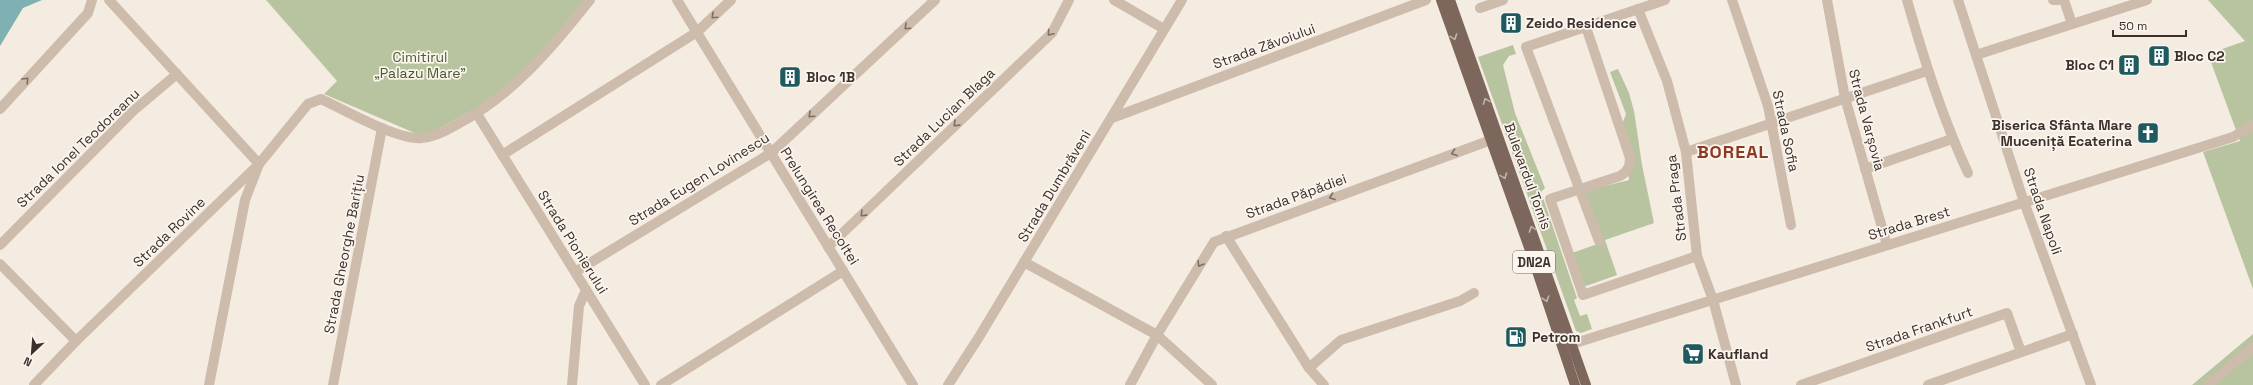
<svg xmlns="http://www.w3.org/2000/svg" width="2253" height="385" font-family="'Space Grotesk',sans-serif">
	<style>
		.green { fill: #b8c4a0 }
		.water { fill: #7fb0b2 }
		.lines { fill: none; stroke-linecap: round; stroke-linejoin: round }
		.minor { stroke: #cdbbac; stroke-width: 10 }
		.major { stroke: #7d675c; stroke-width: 10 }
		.oneway { stroke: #7d6f65 }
		.oneway2 { stroke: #c2b5ac }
		.labels { text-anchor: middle; stroke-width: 3.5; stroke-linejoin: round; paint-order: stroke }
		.shield { fill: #fbf5ee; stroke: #756b66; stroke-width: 1 }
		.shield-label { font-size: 13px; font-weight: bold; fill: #3b302b }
		.poi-label { font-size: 14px; font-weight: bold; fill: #3b302b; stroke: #fbf5ee; text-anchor: start }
		.street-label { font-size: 14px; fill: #3b302b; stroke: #fbf5ee }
		.park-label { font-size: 14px; fill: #4a5a2e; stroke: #fbf5ee }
		.district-label { font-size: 18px; font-weight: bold; letter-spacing: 1px; fill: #8c3b22; stroke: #fbf5ee }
	</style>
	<rect width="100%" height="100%" fill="#f4ebe1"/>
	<g class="green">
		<path d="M266 0H586L542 54 487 102 424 137 324 94 337 81Z"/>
		<path d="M2208 0H2253V289L2203 152 2240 141 2208 54 2245 41Z"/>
		<path d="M1513 45 1516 54 1509 56 1503 65 1515 113 1545 188 1541 192 1577 298 1574 300 1580 316 1587 314 1592 329 1581 333 1576 331 1478 57Z"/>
		<path d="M1618 69 1629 93 1634 111 1642 165 1654 223 1605 240 1617 275 1586 286 1581 283 1572 253 1603 242 1585 191 1629 180 1623 122 1626 114 1610 72Z"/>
		<path d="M2253 334V385H2192Z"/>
	</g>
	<path class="water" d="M0 0H42L23 8 0 46Z"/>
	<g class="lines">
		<g class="minor">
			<path d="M109 0 259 164 245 200 209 385"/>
			<path d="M677 0 913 385"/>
			<path d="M1114 0 1164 29"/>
			<path d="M1732 0 1768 106 1791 225"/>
			<path d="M1827 0 1845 98 1887 245"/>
			<path d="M1907 0C1924 59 1942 117 1968 173"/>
			<path d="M1958 0 2024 202 2091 385"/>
			<path d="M2053 0H2058"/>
			<path d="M2064 0 2072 24"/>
			<path d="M1480 8 1503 0"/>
			<path d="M1638 9 1667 81 1686 152 1697 256 1713 300 1736 385"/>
			<path d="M1586 27 1630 158C1630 167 1628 171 1620 176L1550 199 1583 295 1697 256"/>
			<path d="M1976 55 2147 0"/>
			<path d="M0 109 88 13 92 0"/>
			<path d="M477 114 645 385"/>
			<path d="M1112 118 1426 0"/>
			<path d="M1686 152 1927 71"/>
			<path d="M502 155 697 32 731 0"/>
			<path d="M1865 169 1952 139"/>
			<path d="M1226 236 1309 368 1324 385"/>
			<path d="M1599 241 1526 47 1665 0"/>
			<path d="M0 245 133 111 177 74"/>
			<path d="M828 247 1052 33 1069 0"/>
			<path d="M1024 262 1157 335 1212 385"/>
			<path d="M0 264 76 341"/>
			<path d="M575 272 771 153 935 0"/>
			<path d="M1572 344 2233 137 2253 125"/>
			<path d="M1309 368 1341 340 1460 301 1474 293"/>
			<path d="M34 385 76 341 259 164 308 104 321 99C344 110 399 141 422 138 434 137 446 131 456 125 511 97 552 48 590 0"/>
			<path d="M333 385 382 128"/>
			<path d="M572 385 579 306 586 290"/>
			<path d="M661 385 843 271"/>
			<path d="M948 385 979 337 1182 0"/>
			<path d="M1130 385 1157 335 1214 242 1491 140"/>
			<path d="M1801 385 2007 313 2021 352"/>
			<path d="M1928 385 2073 334"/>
			<path d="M2208 385 2253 347"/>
		</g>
		<g class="major">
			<path d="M1441 0 1532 256 1575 385"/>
			<path d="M1450 0 1586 385"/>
		</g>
	</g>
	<defs><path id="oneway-chevron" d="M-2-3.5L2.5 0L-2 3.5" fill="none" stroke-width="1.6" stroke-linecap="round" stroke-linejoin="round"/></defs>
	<g class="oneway">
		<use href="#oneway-chevron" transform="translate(714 16) rotate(137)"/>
		<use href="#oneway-chevron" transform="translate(907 27) rotate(137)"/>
		<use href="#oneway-chevron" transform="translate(1050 33) rotate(130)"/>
		<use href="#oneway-chevron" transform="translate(26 80) rotate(-47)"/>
		<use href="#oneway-chevron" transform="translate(811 115) rotate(137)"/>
		<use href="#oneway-chevron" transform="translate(956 124) rotate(136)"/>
		<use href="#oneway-chevron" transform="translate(1454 153) rotate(160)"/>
		<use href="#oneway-chevron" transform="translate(1332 197) rotate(160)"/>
		<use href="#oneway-chevron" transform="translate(863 214) rotate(136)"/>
		<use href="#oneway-chevron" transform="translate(1200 264) rotate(121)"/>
	</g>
	<g class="oneway2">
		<use href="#oneway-chevron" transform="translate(1454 37) rotate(70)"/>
		<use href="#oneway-chevron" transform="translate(1486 101) rotate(-110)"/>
		<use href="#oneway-chevron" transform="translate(1504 176) rotate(70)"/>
		<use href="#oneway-chevron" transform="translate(1532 229) rotate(-110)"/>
		<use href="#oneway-chevron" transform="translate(1546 299) rotate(72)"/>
	</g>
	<defs>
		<g id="building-square" transform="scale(1.15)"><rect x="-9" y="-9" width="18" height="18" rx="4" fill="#1f5a5e" stroke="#fbf5ee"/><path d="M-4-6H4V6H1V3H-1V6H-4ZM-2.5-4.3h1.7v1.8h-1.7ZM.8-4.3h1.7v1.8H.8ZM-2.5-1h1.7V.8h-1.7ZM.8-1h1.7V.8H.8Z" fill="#fff"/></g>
		<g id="church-square" transform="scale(1.15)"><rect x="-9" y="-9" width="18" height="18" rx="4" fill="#1f5a5e" stroke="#fbf5ee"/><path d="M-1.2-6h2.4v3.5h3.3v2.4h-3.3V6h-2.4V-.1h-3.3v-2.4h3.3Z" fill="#fff"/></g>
		<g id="fuel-square" transform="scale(1.15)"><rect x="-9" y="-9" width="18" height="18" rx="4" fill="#1f5a5e" stroke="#fbf5ee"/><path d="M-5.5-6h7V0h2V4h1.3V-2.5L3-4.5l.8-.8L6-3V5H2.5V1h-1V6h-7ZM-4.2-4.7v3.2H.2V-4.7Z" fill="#fff"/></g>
		<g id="supermarket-square" transform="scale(1.15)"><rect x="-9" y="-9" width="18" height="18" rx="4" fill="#1f5a5e" stroke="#fbf5ee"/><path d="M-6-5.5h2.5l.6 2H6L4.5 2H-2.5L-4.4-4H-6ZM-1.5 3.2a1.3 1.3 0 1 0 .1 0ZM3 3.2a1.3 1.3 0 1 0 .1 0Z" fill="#fff"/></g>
	</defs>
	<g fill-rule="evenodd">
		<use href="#building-square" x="1511" y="23"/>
		<use href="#building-square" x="2159" y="56"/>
		<use href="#building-square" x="2129" y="65"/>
		<use href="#building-square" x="790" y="77"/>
		<use href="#church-square" x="2148" y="133"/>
		<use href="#fuel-square" x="1516" y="337"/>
		<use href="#supermarket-square" x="1693" y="354"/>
	</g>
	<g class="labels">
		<rect class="shield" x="1513" y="251" width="42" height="22" rx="3"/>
		<g class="shield-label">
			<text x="1534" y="267">DN2A</text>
		</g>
		<g class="poi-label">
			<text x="1526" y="28">Zeido Residence</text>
			<text x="2174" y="61">Bloc C2</text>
			<text x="2114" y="70" text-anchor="end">Bloc C1</text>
			<text x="806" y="82">Bloc 1B</text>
			<text x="2132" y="130" text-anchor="end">Biserica Sfânta Mare<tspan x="2132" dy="16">Muceniță Ecaterina</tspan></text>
			<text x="1532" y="342">Petrom</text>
			<text x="1708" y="359">Kaufland</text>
		</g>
		<g class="street-label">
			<text transform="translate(1264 46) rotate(-20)" y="5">Strada Zăvoiului</text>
			<text transform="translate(944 117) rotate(-44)" y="5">Strada Lucian Blaga</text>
			<text transform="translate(1867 120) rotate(75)" y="5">Strada Varșovia</text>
			<text transform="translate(1786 131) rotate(78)" y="5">Strada Sofia</text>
			<text transform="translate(78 148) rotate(-44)" y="5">Strada Ionel Teodoreanu</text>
			<text transform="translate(1528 176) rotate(70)" y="5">Bulevardul Tomis</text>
			<text transform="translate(699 179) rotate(-32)" y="5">Strada Eugen Lovinescu</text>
			<text transform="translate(1054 186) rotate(-59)" y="5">Strada Dumbrăveni</text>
			<text transform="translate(1296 196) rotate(-20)" y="5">Strada Păpădiei</text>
			<text transform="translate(1676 198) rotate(-97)" y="5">Strada Praga</text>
			<text transform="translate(820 206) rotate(58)" y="5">Prelungirea Recoltei</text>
			<text transform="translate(2043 211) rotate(71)" y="5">Strada Napoli</text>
			<text transform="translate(1909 223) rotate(-17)" y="5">Strada Brest</text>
			<text transform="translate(169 232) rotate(-44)" y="5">Strada Rovine</text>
			<text transform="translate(573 242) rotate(58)" y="5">Strada Pionierului</text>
			<text transform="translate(344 254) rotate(-79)" y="5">Strada Gheorghe Barițiu</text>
			<text transform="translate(1919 329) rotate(-19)" y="5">Strada Frankfurt</text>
		</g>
		<g class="park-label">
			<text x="420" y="62">Cimitirul<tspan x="420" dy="16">„Palazu Mare”</tspan></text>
		</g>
		<g class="district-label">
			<text x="1733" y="158">BOREAL</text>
		</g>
	</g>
	<g transform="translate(32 353) rotate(206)" stroke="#fbf5ee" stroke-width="3" paint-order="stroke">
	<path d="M0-3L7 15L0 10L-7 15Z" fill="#3b302b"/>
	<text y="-6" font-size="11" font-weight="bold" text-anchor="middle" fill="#3b302b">N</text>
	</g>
	<path d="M2113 30v6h73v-6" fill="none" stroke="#3b302b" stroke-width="2"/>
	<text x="2119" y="30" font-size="12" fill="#3b302b" stroke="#fbf5ee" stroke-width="3" paint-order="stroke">50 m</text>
</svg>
